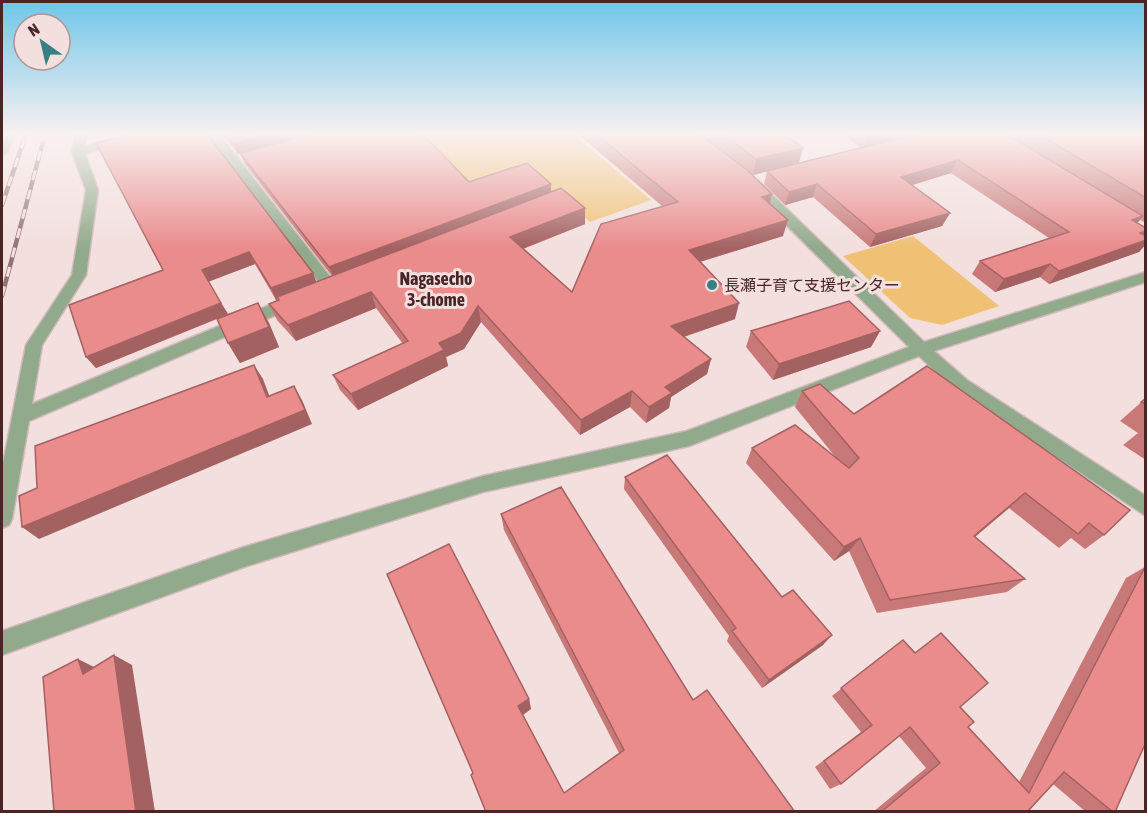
<svg xmlns="http://www.w3.org/2000/svg" width="1147" height="813" font-family="'Asap Condensed','Noto Sans JP',sans-serif">
	<style>
		.green { fill: #f0c174 }
		.lines { fill: none; stroke-linecap: round; stroke-linejoin: round }
		.minor-casing { stroke: #d0bab9; stroke-width: 3 }
		.minor { fill: #92aa8c; fill-rule: evenodd }
		.rail-casing { stroke: #907373; stroke-width: 4.5 }
		.rail { stroke: #f2dfde; stroke-width: 3; stroke-dasharray: 10; stroke-linecap: butt }
		.wall { fill: #c97878 }
		.shaded-wall { fill: #a46162 }
		.building { fill: #ea8b8c; stroke: #a46162; stroke-width: 1.5 }
		.poi-dot { fill: #367f82; stroke: #f2dfde; stroke-width: 2 }
		.labels { text-anchor: middle; stroke-width: 6; stroke-linejoin: round; paint-order: stroke }
		.poi-label { font-size: 16px; fill: #492526; stroke: #f2dfde; text-anchor: start }
		.neighbourhood-label { font-size: 18px; font-weight: bold; fill: #492526; stroke: #f2dfde }
	</style>
	<rect width="100%" height="100%" fill="#f2dfde"/>
	<g class="green">
		<path d="M425 134H573L651 200 590 222 558 194 493 218Z"/>
		<path d="M913 236 999 306 942 325 910 318 843 256Z"/>
	</g>
	<g class="lines">
		<g class="minor-casing">
			<g id="minor">
				<path d="M2 134H14L8 152 2 156Z"/>
				<path d="M75 134H87L85 146 130 134H150L85 154 98 190 86 275 42 345 32 404 289 297H299L302 301 299 305 29 421 12 519 9 525 2 528V469L26 345 72 275 86 190 72 152Z"/>
				<path d="M207 134H219L335 283 338 287 335 291H325Z"/>
				<path d="M752 179 757 180 924 342 1146 272V282L934 351 967 380 1146 496V516L955 390 919 356 689 446 483 492 244 567 2 655V631L244 547 483 476 687 431 909 347 747 186V180Z"/>
			</g>
		</g>
		<use href="#minor" class="minor"/>
		<g class="rail-casing">
			<g id="rail">
				<path d="M2 205 26 134"/>
				<path d="M2 296 45 134"/>
			</g>
		</g>
		<use href="#rail" class="rail"/>
	</g>
	<g class="wall">
		<path d="M128 134 317 282 332 276 245 164 240 154H238L222 134H423L469 182 551 184V191L585 224 523 249 572 292 662 206 578 134H784L803 148 799 163 861 148 842 134H1146V223L1140 220 1137 223 1146 228V234L1144 235 1146 236V244L1139 252 1049 284 1040 277 995 292 972 274 980 261 1049 238 951 173 912 185 950 213 942 226 870 247 813 197 785 205 764 184 767 171 753 175 770 203 783 236 700 262 735 319 684 337 711 359 707 374 671 397 669 408 646 423 630 407 580 435 481 322 464 349 446 357 448 366 358 410 340 390 333 375 403 344 376 308 296 341 277 320 269 304 279 300 278 299 276 300 255 264 208 281 228 314 258 303 269 323 279 347 240 363 228 343 217 319 96 368 86 357 163 270Z"/>
		<path d="M751 331H880L871 347 773 380 746 347Z"/>
		<path d="M927 366 1104 535 1085 549 1071 538 1059 548 1009 508 975 537 1025 579 1007 592 877 613 849 551 834 561 746 463 752 448 837 459 795 407 802 391 854 414Z"/>
		<path d="M1146 398V460L1123 445 1138 433 1120 421Z"/>
		<path d="M625 477 782 597 823 645 762 688 727 641 729 636 624 489Z"/>
		<path d="M501 514 693 700 795 812H486L473 773 529 699 531 709 523 715 564 793 619 753 504 530Z"/>
		<path d="M1145 567 1115 812H1086L1053 784 1028 812H873L926 768 899 736 841 784 830 789 815 767 861 732 832 696 903 640 960 707 968 727 1019 782 1126 578Z"/>
	</g>
	<g class="shaded-wall">
		<path d="M270 134H316L238 154 233 144Z"/>
		<path d="M878 134H928L863 149 868 136Z"/>
		<path d="M803 148 798 164 753 175 756 159Z"/>
		<path d="M958 160 951 173 896 190 901 177Z"/>
		<path d="M551 184V195L334 278 329 267Z"/>
		<path d="M817 184 813 197 785 205 789 192Z"/>
		<path d="M772 194 768 210 762 197Z"/>
		<path d="M585 208V224L512 253 510 237Z"/>
		<path d="M950 213 942 226 870 247 876 234Z"/>
		<path d="M1143 216 1132 230V220Z"/>
		<path d="M788 220 783 236 686 266 689 250Z"/>
		<path d="M1146 231V234L1138 243 1146 240V244L1139 252 1049 284 1059 271Z"/>
		<path d="M249 252 255 264 208 282 202 270Z"/>
		<path d="M1050 264 1040 277 995 292 1004 279Z"/>
		<path d="M313 273 317 284 276 300 271 288Z"/>
		<path d="M371 292 376 308 296 341 288 325Z"/>
		<path d="M221 303 228 314 96 368 86 357Z"/>
		<path d="M258 303 269 323 279 347 240 363 228 343Z"/>
		<path d="M739 303 735 319 668 342 671 326Z"/>
		<path d="M478 306 481 322 464 349 446 357 448 366 358 410 351 394 439 343Z"/>
		<path d="M880 331 871 347 773 380 779 364Z"/>
		<path d="M711 359 707 374 671 397 669 408 646 423 649 407 665 387Z"/>
		<path d="M254 365 263 379 275 411 267 397Z"/>
		<path d="M294 386 302 400 312 424 39 539 22 527Z"/>
		<path d="M632 391 630 407 580 435 581 420Z"/>
		<path d="M1025 493 1009 508 959 550 974 536Z"/>
		<path d="M860 538 849 551 834 561 844 547Z"/>
		<path d="M832 635 823 645 762 688 769 680Z"/>
		<path d="M114 655 132 665 155 812H136Z"/>
		<path d="M78 659 98 669 83 674Z"/>
		<path d="M529 699 531 709 521 716 518 706Z"/>
	</g>
	<g class="building">
		<path d="M128 134H207L313 273 271 288 249 252 202 270 221 303 86 357 69 305 163 270 96 143Z"/>
		<path d="M226 134H270L233 144Z"/>
		<path d="M311 134H423L469 182 527 163 551 184 329 267 240 153Z"/>
		<path d="M596 134H700L747 170 772 194 762 197 788 220 689 250 739 303 671 326 711 359 665 387 672 393 649 407 632 391 581 420 478 306 461 333 439 343 444 350 351 394 333 375 408 341 371 292 288 325 269 304 279 300 277 297 561 188 585 208 510 237 572 292 601 224 678 202Z"/>
		<path d="M723 134H784L803 148 756 159Z"/>
		<path d="M865 134H878L868 136Z"/>
		<path d="M917 134H1006L1143 216 1132 220 1146 228V231L1140 233 1146 236V240L1059 271 1050 264 1004 279 980 261 1069 232 958 160 901 177 950 213 876 234 817 184 789 192 767 171Z"/>
		<path d="M1038 134H1146V198Z"/>
		<path d="M849 301 880 331 779 364 751 331Z"/>
		<path d="M258 303 269 327 228 343 217 319Z"/>
		<path d="M254 365 267 397 294 386 305 410 22 527 19 496 37 488 35 446Z"/>
		<path d="M927 366 1130 510 1104 535 1089 523 1078 534 1025 493 974 536 1025 579 890 600 860 538 844 547 752 448 795 425 849 468 859 458 802 391 820 384 854 414Z"/>
		<path d="M1146 398V404L1141 402Z"/>
		<path d="M667 455 782 597 793 590 832 635 769 680 732 631 736 628 625 477Z"/>
		<path d="M561 487 693 700 707 690 795 812H486L471 775 473 773 387 574 449 544 529 699 518 706 564 793 624 750 501 514Z"/>
		<path d="M1145 567 1146 742 1115 812H1113L1064 772 1027 812H881L940 763 910 727 841 784 824 761 872 725 841 688 903 640 915 653 941 633 988 683 960 707 974 722 968 727 1029 793Z"/>
		<path d="M114 655 136 812H54L43 677 78 659 83 674Z"/>
	</g>
	<linearGradient id="sky" x2="0" y2="1"><stop stop-color="#6fc6e8"/><stop offset="0.54" stop-color="#f9f1f0"/><stop offset="1" stop-color="#f9f1f0" stop-opacity="0"/></linearGradient>
	<rect width="1147" height="248" fill="url(#sky)"/>
	<circle class="poi-dot" cx="712" cy="285" r="6"/>
	<g class="labels">
		<g class="poi-label">
			<text x="724" y="291">長瀬子育て支援センター</text>
		</g>
		<g class="neighbourhood-label">
			<text x="436" y="285">Nagasecho<tspan x="436" dy="21">3-chome</tspan></text>
		</g>
	</g>
	<rect width="1147" height="813" fill="none" stroke="#492526" stroke-width="6"/>
	<g transform="translate(42 42) rotate(326)"><circle r="28" fill="#f2dfde" stroke="#ae9594" stroke-width="1.5"/>
	<path d="M0-4.5L10 22L0 15L-10 22Z" fill="#367f82"/>
	<text y="-9" font-size="16" font-weight="bold" text-anchor="middle" fill="#492526">N</text>
	</g>
</svg>
